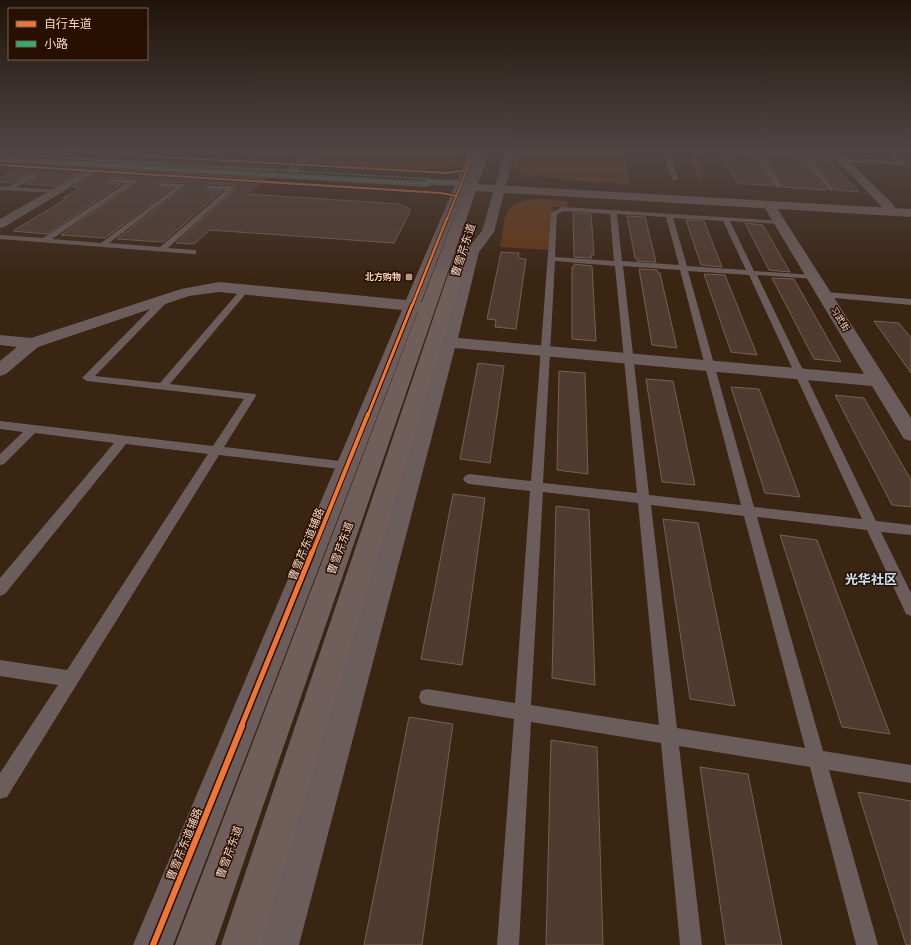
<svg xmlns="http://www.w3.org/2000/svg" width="911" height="945" font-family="'Open Sans','Noto Sans SC',sans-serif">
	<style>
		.green { fill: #683711 }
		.building { fill: #513a2f; stroke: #785f54 }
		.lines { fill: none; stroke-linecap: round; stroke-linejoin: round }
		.service { fill: #6b5d5b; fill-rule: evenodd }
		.pedestrian { fill: #6b5d5b; fill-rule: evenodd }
		.minor { fill: #6b5d5b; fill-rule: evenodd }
		.secondary { fill: #6f5e5a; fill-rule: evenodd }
		.quiet { stroke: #2db169; stroke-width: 1.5; stroke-dasharray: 3 1.5; stroke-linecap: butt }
		.cycleway-far5-casing { stroke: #271002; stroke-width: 3.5 }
		.cycleway-far4-casing { stroke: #271002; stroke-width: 4 }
		.cycleway-far3-casing { stroke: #271002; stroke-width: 5 }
		.cycleway-far2-casing { stroke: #271002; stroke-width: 6 }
		.cycleway-far1-casing { stroke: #271002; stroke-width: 8 }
		.cycleway-casing { stroke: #271002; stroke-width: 9 }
		.cycleway-far5 { stroke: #f07635; stroke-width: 2 }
		.cycleway-far4 { stroke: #f07635; stroke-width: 2.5 }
		.cycleway-far3 { stroke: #f07635; stroke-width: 3 }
		.cycleway-far2 { stroke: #f07635; stroke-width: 4 }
		.cycleway-far1 { stroke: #f07635; stroke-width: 5 }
		.cycleway { stroke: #f07635; stroke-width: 6 }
		.poi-dot { fill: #b69884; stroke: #271002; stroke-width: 1.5 }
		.labels { text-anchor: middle; stroke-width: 3; stroke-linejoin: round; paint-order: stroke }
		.far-poi-label { font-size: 9px; font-weight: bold; fill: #f9d7c2; stroke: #271002; text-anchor: end }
		.far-street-label { font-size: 9px; fill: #f9d7c2; stroke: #271002 }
		.street-label { font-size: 11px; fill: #f9d7c2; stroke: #271002 }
		.quarter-label { font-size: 13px; font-weight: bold; fill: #c9e7f9; stroke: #271002 }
	</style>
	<rect width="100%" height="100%" fill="#3a2412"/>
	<g class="green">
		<path d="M317 150H465L460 162C446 168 432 169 417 170L304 164Z"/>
		<path d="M516 150H624L630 184 590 182 527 175 515 169 513 163Z"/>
		<path d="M687 151H695L704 171H700L704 180H699Z"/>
		<path d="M537 199 567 201V207H553L551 250 500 247C506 216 500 201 537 199Z"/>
	</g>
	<g class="building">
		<path d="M54 150H159L188 152V150H234L288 156 272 171 41 157Z"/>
		<path d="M718 150 752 154 774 186 737 183Z"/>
		<path d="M762 156 799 157 827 190 782 187Z"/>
		<path d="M809 158 828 159 859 192 835 190V188Z"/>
		<path d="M25 165 86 169 55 186 25 184 36 178V175L34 173 12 183 0 182V178Z"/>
		<path d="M95 169 264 179 247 194 400 204 411 210 394 243 210 230 194 244 176 243 236 188 232 184H207L205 187 208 190 222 191 163 242 117 239 186 186 184 182H159L158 183V186L172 188 105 238 61 235 136 182 132 178H112L108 180 109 183 121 184 47 234 13 231 66 199 63 198 80 188 73 187 95 174 96 171Z"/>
		<path d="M573 213 591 214 594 255H591L592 258 574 257Z"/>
		<path d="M627 216 645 217 656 262 637 261V258H635Z"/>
		<path d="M686 220 704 221 722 267 701 265Z"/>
		<path d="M745 223 763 225 790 272 769 270Z"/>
		<path d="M501 252 519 253 518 258 526 259 516 329 495 327 496 320 487 319Z"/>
		<path d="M574 264 592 266 596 341 572 339V267H574Z"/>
		<path d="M639 269 657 270 658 273H660L677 348 652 345Z"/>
		<path d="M704 274 725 275 757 355 731 352Z"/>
		<path d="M772 278 794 279 841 362 814 359Z"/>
		<path d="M874 321 899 323 911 338V373Z"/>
		<path d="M478 363 504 366 490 463 460 459Z"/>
		<path d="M559 371 585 373 588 474 557 470Z"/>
		<path d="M646 379 673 381 695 485 662 482Z"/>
		<path d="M731 387 759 389 800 497 765 493Z"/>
		<path d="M835 395 864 398 911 480V507L892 505Z"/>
		<path d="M453 494 485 498 462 665 421 659Z"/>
		<path d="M556 506 589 510 595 685 552 678Z"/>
		<path d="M663 519 698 523 735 706 690 699Z"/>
		<path d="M780 535 817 540 890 734 842 727Z"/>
		<path d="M409 717 453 724 422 945H364Z"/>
		<path d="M551 740 597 747 603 945H546Z"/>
		<path d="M700 767 748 774 782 945H726Z"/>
		<path d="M858 792 911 801V945H906Z"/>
	</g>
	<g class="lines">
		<g class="service">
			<path d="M235 150 309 152 312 154 309 156Z"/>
			<path d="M662 150H668L678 179 677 180 672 179Z"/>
			<path d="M720 150 797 152 795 150H801L803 153 838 154 841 156 838 158 806 156 833 188 834 189 831 191 829 190 800 156 759 154 781 186 778 188 776 187 753 153Z"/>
			<path d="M885 150H891L901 160 908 163 904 165 842 162 839 160 842 158 896 161Z"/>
			<path d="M33 174 35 175V177L16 187 55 190 57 191V193L0 190V186L8 187Z"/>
			<path d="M112 179 132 180 135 182 52 239 101 243 176 187 161 186 159 185V183L184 184V186L109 243 160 247 226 190 209 189 206 187 207 186H232L235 188 168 248 196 250V254H193L0 239V235L43 238 126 183 110 182V180Z"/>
			<path d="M562 207 782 221V223L780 224 730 221 754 271 814 275 818 277 814 279 757 275 876 521 911 525V535L881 532 911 593V616L906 614 867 530 757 517 823 751 911 765V783L829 770 878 945H856L810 767 679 746 702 945H680L661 743 531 722 519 945H497L514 719 427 705 421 703 419 697 421 691 427 689 515 703 530 491 469 484 465 482 463 479 465 476 469 474 531 481 551 213ZM563 211 610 214 614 261 555 257 557 214ZM617 214 666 217 679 265 622 261ZM673 218 723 221 746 270 687 266ZM555 261 615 266 637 493 543 483ZM623 266 680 270 741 505 649 495ZM688 271 749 275 862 519 754 507ZM543 492 638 503 659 725 531 705ZM651 505 744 516 805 748 677 728Z"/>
			<path d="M242 288H245L249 290 170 384 255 394 256 396 224 447 348 462 352 463 354 466 352 469 348 470 219 455 7 797 0 799V773L58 685 0 676V660L67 670 208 454 126 444 5 594 0 596V578L114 443 35 433 4 464 0 465V454L23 432 0 429V421L213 446 244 399 87 381 82 378 163 296 166 295 170 298 169 300 95 376 160 383Z"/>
			<path d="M826 292 911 299V305L823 297 822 295 823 293Z"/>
		</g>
		<path class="pedestrian" d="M0 156 424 181 428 179 462 180 467 183 462 186 432 185 428 187 0 162Z"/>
		<g class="minor">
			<path d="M307 150H318L296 173H288L287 171 288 169Z"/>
			<path d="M470 150H480L421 302 431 304 433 307 431 310 418 311 173 945H133L402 310 219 292 189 296 38 347 6 374 0 376V361L17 347 0 345V335L31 338 181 289 219 282 406 300Z"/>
			<path d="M505 150H515L494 232 479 252 458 338 864 374 763 205 765 202H773L775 205 911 418V441L904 439 872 386 455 348 299 945H259L439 342 465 251 482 231Z"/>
			<path d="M827 150H838L893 204 895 207 893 210H885Z"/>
			<path d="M90 168 95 171 94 173 4 227 0 228V219Z"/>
		</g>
		<g class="secondary">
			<path d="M480 150H490L478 184 911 209V217L476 191 215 945H175Z"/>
			<path d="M465 241 470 242 472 245 261 945H221L458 245 460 242Z"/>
		</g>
		<g class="quiet">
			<path d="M0 154 430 179 428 182"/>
			<path d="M42 162 428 184V182L462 183"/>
		</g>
		<g class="cycleway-far5-casing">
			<g id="cycleway-far5">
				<path d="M41 150 447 173 467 170"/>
				<path d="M0 165 441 193 457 196"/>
				<path d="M447 219 475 150"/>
			</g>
		</g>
		<g class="cycleway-far4-casing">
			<path id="cycleway-far4" d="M412 306 447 218"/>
		</g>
		<g class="cycleway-far3-casing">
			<path id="cycleway-far3" d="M368 415 412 305"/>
		</g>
		<g class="cycleway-far2-casing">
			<path id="cycleway-far2" d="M312 553 368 414"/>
		</g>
		<g class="cycleway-far1-casing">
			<path id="cycleway-far1" d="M241 727 312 552"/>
		</g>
		<g class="cycleway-casing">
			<path id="cycleway" d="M153 945 242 726"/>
		</g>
		<use href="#cycleway-far5" class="cycleway-far5"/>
		<use href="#cycleway-far4" class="cycleway-far4"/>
		<use href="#cycleway-far3" class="cycleway-far3"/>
		<use href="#cycleway-far2" class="cycleway-far2"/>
		<use href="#cycleway-far1" class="cycleway-far1"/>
		<use href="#cycleway" class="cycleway"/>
	</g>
	<linearGradient id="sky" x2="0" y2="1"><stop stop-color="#20140a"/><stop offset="0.53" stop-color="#4f4544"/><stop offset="1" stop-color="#4f4544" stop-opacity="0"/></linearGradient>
	<rect width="911" height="283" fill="url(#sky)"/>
	<rect class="poi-dot" x="405" y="273" width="8" height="8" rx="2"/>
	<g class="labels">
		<g class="far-poi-label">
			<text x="401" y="280">北方购物</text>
		</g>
		<g class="far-street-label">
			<text transform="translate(840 319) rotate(58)" y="3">习武街</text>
		</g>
		<g class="street-label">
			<text transform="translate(463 250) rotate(-72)" y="4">曹雪芹东道</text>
			<text transform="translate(306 544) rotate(-68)" y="4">曹雪芹东道辅路</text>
			<text transform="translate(340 548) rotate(-70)" y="4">曹雪芹东道</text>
			<text transform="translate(184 844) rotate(-68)" y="4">曹雪芹东道辅路</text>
			<text transform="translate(229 852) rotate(-70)" y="4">曹雪芹东道</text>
		</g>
		<g class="quarter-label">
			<text x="871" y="584">光华社区</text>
		</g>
	</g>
	<rect x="8" y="8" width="140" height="52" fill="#271002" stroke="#7b604f"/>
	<rect x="16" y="21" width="20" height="6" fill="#f07635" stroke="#7b604f"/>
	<text x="44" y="28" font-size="12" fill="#f9d7c2">自行车道</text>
	<rect x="16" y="41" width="20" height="6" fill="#2db169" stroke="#7b604f"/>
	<text x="44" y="48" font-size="12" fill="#f9d7c2">小路</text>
</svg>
